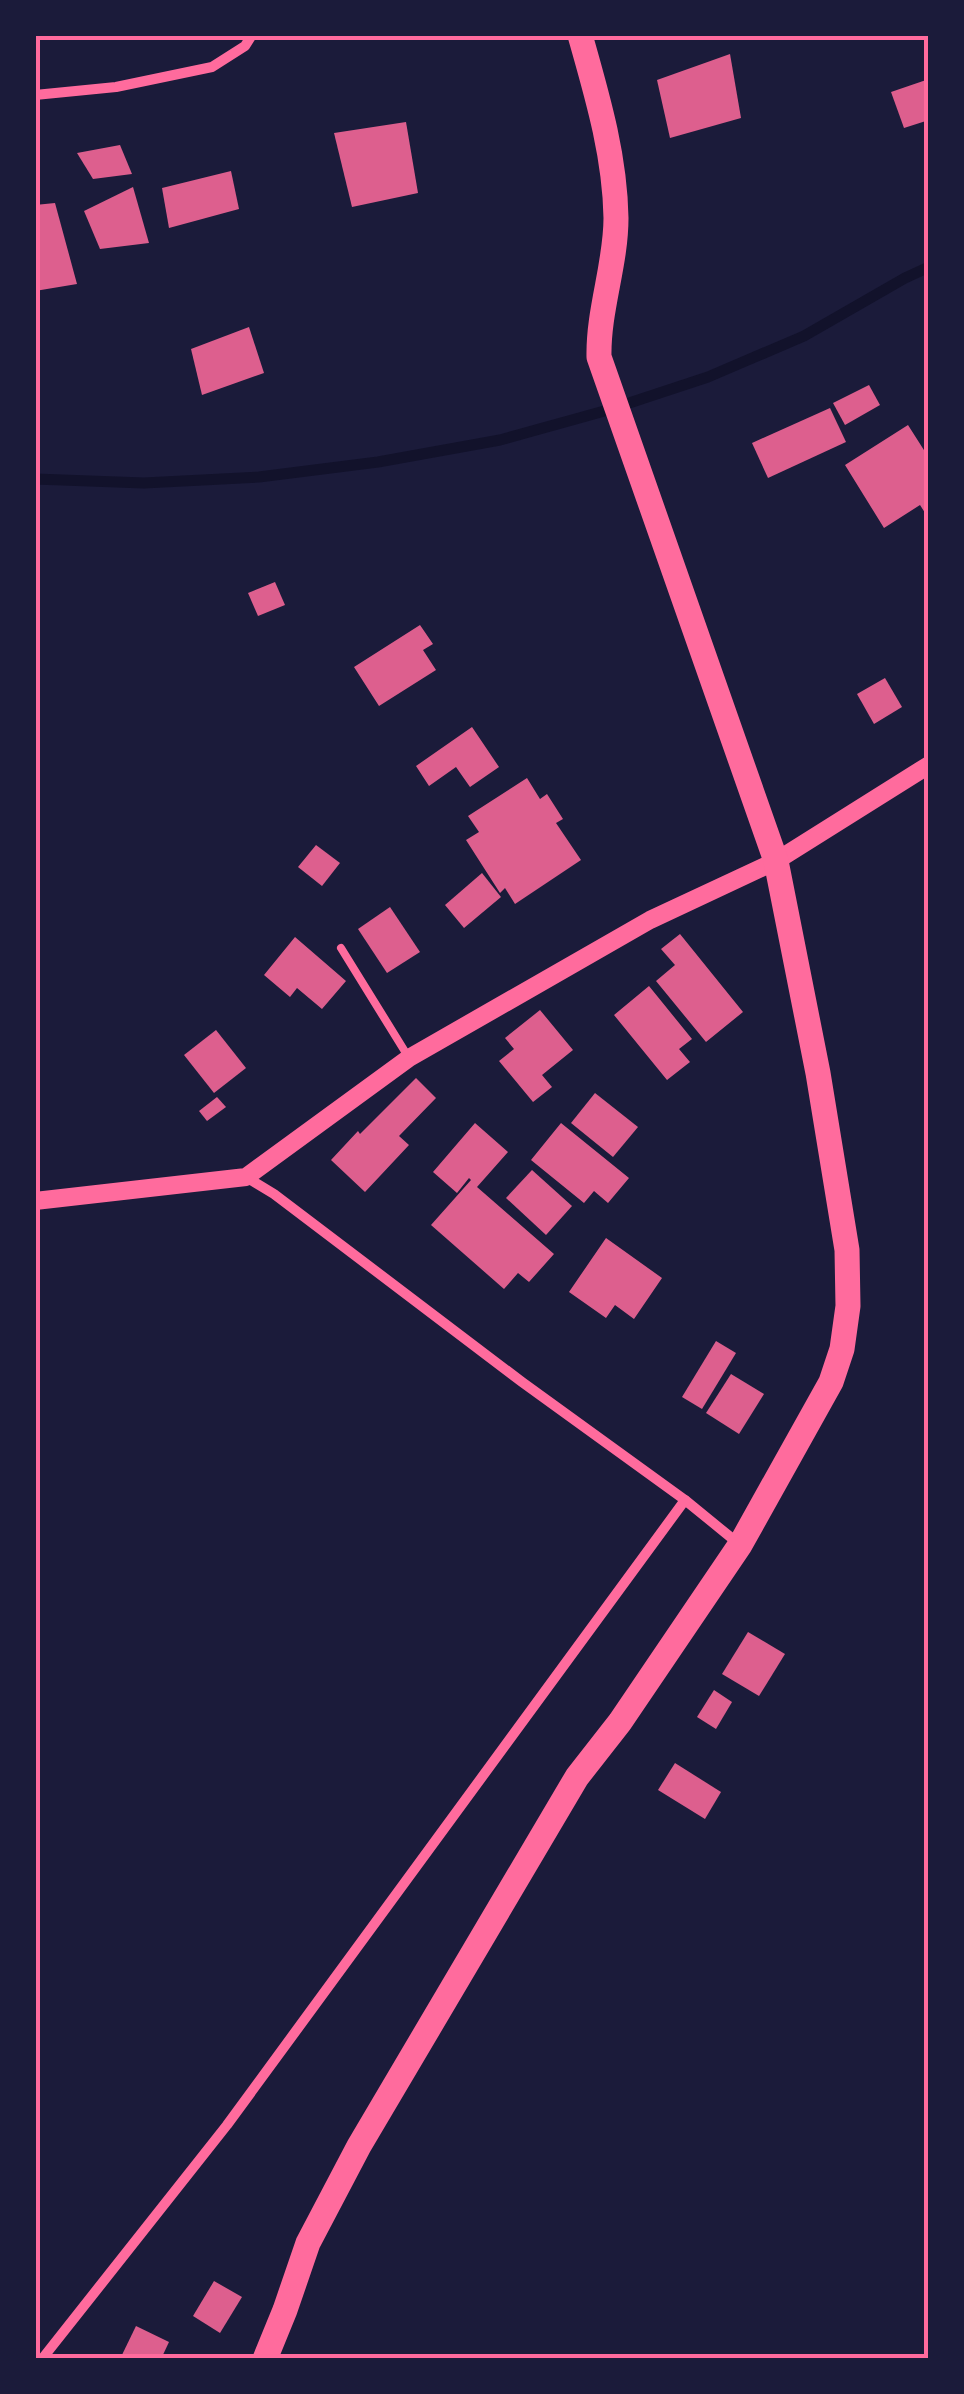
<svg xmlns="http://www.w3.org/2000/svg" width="964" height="2394" font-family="'Source Sans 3',sans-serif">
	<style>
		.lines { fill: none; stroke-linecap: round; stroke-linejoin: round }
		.stream { stroke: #12122b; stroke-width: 11 }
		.building { fill: #dd5f8e }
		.service { stroke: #ff6b9d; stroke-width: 8 }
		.minor { stroke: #ff6b9d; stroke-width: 10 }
		.tertiary { stroke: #ff6b9d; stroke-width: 18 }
		.primary { stroke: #ff6b9d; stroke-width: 25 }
		.neatline { fill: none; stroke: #ff6b9d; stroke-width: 4 }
	</style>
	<rect width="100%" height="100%" fill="#1b1b3a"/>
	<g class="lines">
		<path class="stream" d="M35 479 144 483 259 477 378 462 500 440 608 410 708 377 804 336 905 278 929 267"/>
	</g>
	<g class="building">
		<path d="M730 54 741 118 670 138 657 80Z"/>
		<path d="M929 79V120L904 128 891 92Z"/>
		<path d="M406 122 418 193 352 207 334 133Z"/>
		<path d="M120 145 132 174 93 179 77 153Z"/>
		<path d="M231 171 239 209 169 228 162 188Z"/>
		<path d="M133 187 149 243 100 249 84 211Z"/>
		<path d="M55 203 77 284 35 291V205Z"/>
		<path d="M249 327 264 373 202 395 191 349Z"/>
		<path d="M869 385 880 405 845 425 833 403Z"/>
		<path d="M830 408 846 442 768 478 752 443Z"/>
		<path d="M908 425 929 458V519L920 505 884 528 845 465Z"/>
		<path d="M275 582 285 605 258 616 248 593Z"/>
		<path d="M420 625 433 644 423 650 436 670 379 706 354 667Z"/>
		<path d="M885 678 902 707 874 724 857 694Z"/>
		<path d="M472 727 499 767 470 787 456 767 429 786 416 766Z"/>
		<path d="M527 778 540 799 547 794 563 819 556 823 581 860 515 904 505 888 500 893 466 840 479 832 468 816Z"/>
		<path d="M316 845 340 863 322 886 298 867Z"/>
		<path d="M482 873 501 897 464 928 445 905Z"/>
		<path d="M390 907 420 952 387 973 358 929Z"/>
		<path d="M680 934 743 1012 706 1042 656 981 675 965 661 949Z"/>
		<path d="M295 937 346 981 322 1009 297 988 290 997 264 975Z"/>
		<path d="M649 986 692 1039 679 1049 690 1062 667 1080 614 1015Z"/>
		<path d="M540 1010 573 1050 542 1075 552 1087 533 1102 499 1061 514 1049 505 1038Z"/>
		<path d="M216 1030 246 1068 214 1093 184 1055Z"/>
		<path d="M416 1078 436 1098 399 1136 409 1145 365 1192 331 1160 358 1131 360 1134Z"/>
		<path d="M595 1093 638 1127 613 1157 571 1123Z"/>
		<path d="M217 1097 226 1107 207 1121 199 1111Z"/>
		<path d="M475 1123 508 1152 477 1187 554 1254 529 1282 518 1273 504 1289 431 1225 471 1180 469 1178 457 1193 433 1172Z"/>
		<path d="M561 1123 629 1178 608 1203 594 1191 584 1203 531 1160Z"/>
		<path d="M532 1170 572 1206 546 1235 506 1198Z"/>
		<path d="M606 1238 662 1278 634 1319 615 1305 606 1318 569 1292Z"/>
		<path d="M716 1341 736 1353 702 1409 682 1397Z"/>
		<path d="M731 1374 764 1394 739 1434 706 1413Z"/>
		<path d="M748 1632 785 1654 759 1696 722 1674Z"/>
		<path d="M714 1690 732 1702 716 1729 697 1717Z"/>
		<path d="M675 1763 721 1792 705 1819 658 1790Z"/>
		<path d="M214 2281 242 2297 220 2333 193 2316Z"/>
		<path d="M136 2326 169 2342 161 2359H120Z"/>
	</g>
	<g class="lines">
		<path class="service" d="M341 948 409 1058"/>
		<g class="minor">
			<path d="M35 95 116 87 212 67 245 46 252 35"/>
			<path d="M246 1177 274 1194 522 1382 685 1500 739 1544"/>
			<path d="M42 2359 227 2125 685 1500"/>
		</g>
		<path class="tertiary" d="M35 1201 246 1177 409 1058 650 920 776 861 929 765"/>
		<path class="primary" d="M265 2359 285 2310 308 2243 359 2146 577 1777 620 1722 740 1545 831 1382 842 1349 848 1306 847 1250 818 1073 776 861 599 357C598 310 616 265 616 218 615 155 597 95 580 35"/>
	</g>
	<rect width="964" height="2394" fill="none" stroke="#1b1b3a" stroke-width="75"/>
	<rect x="38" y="38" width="888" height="2318" class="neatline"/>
</svg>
